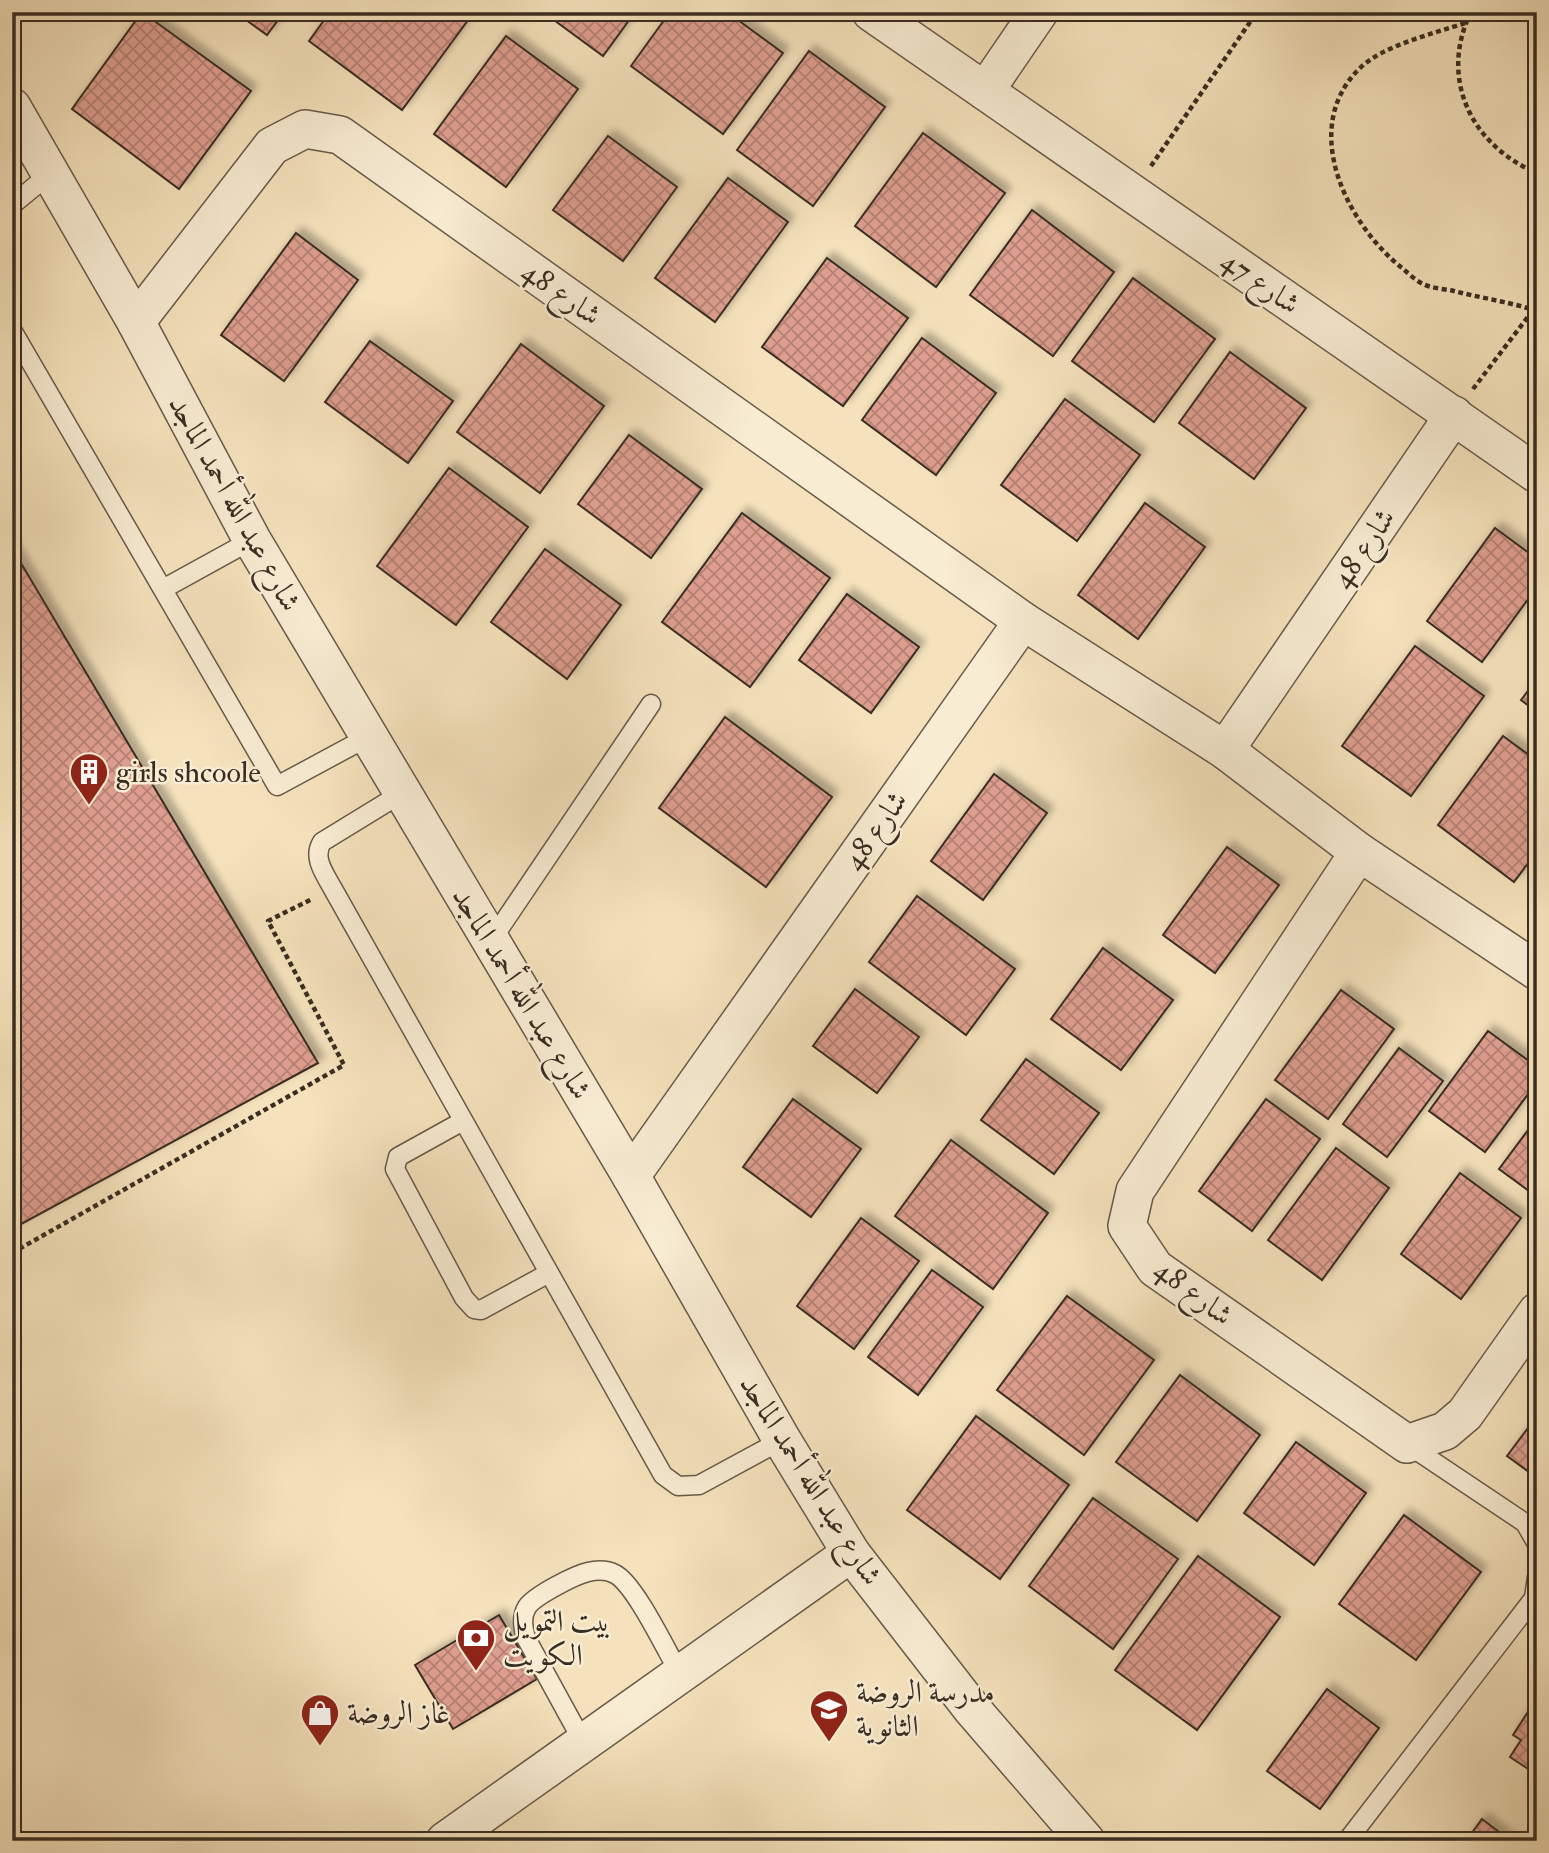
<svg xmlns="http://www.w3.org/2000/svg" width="1549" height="1853" font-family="'IM FELL Double Pica',Amiri,serif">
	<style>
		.building { fill: url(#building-cross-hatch); stroke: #392d22; stroke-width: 2; filter: url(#shadow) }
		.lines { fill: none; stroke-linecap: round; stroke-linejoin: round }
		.service-casing { stroke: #685a48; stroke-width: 21 }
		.minor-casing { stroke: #685a48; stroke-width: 40 }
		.path { stroke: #392d22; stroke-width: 4.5; stroke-dasharray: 5 3.5; stroke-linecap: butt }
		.service { stroke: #f8ecd3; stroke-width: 18 }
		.minor { stroke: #f8ecd3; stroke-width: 37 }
		.labels { text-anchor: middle; stroke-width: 5; stroke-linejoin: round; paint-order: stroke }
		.street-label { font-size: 30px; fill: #392d22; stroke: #f8ecd3 }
		.poi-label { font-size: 30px; fill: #392d22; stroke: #f8ecd3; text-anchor: start }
	</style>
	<defs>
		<pattern id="building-cross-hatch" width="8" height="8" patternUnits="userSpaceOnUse" patternTransform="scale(1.75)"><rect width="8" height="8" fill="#de9e8f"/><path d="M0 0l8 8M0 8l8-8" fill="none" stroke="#b58174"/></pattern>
		<filter id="shadow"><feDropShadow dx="6" dy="-6" stdDeviation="3.5" flood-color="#0004"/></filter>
	</defs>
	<rect width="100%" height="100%" fill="#f5e2bc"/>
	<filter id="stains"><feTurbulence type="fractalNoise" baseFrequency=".00286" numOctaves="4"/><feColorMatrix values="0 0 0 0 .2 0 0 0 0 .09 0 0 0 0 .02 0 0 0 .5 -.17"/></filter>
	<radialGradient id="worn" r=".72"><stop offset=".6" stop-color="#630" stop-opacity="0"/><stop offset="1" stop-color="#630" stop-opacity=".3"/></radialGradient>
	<g class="building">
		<path d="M142 12 251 91 179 189 72 109Z"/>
		<path d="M235 12H284L267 35Z"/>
		<path d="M330 12H474L402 110 309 41Z"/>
		<path d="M543 12H635L603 56Z"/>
		<path d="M670 12H727L783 53 723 134 631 66Z"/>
		<path d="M506 36 578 89 506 187 434 134Z"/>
		<path d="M809 51 885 107 813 206 737 150Z"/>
		<path d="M923 133 1005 193 936 287 855 226Z"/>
		<path d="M608 136 677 187 623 261 553 210Z"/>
		<path d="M728 178 788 222 715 322 655 278Z"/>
		<path d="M1032 210 1114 272 1053 356 970 295Z"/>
		<path d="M296 233 358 280 284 381 221 335Z"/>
		<path d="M827 258 908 318 843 406 762 347Z"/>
		<path d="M1133 278 1215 339 1154 422 1072 361Z"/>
		<path d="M922 338 996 393 936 475 862 420Z"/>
		<path d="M370 341 453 401 408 463 325 402Z"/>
		<path d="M521 344 604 406 540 493 457 432Z"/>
		<path d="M1230 352 1306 408 1254 479 1179 423Z"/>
		<path d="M1065 399 1140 455 1077 541 1001 485Z"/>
		<path d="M629 435 702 489 651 558 578 504Z"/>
		<path d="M449 468 528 527 456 625 377 566Z"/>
		<path d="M1145 503 1205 547 1138 639 1078 595Z"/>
		<path d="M742 513 830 578 750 687 662 622Z"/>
		<path d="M1495 528 1537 559V587L1482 662 1427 621Z"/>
		<path d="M12 548 318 1063 12 1229Z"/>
		<path d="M545 549 621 605 567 679 491 622Z"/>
		<path d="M847 594 919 647 871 713 799 660Z"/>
		<path d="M1415 646 1484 696 1411 796 1342 746Z"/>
		<path d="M1537 679V712L1521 700Z"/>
		<path d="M725 717 832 797 766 887 659 808Z"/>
		<path d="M1503 736 1537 761V851L1514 882 1438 825Z"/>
		<path d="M994 774 1047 813 983 900 931 861Z"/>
		<path d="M1227 847 1279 885 1215 973 1163 935Z"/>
		<path d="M917 896 1015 969 966 1035 869 962Z"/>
		<path d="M1103 948 1173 1000 1121 1070 1051 1019Z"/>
		<path d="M855 989 919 1037 877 1093 813 1046Z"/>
		<path d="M1341 990 1394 1029 1328 1119 1275 1080Z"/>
		<path d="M1488 1031 1537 1067V1082L1485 1152 1429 1111Z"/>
		<path d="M1399 1048 1443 1081 1387 1157 1343 1124Z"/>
		<path d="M1026 1059 1099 1113 1054 1174 981 1120Z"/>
		<path d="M793 1099 861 1149 811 1217 743 1167Z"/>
		<path d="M1266 1099 1320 1139 1252 1231 1199 1191Z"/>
		<path d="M1537 1118V1197L1499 1169Z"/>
		<path d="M951 1140 1048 1213 993 1289 895 1216Z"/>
		<path d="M1336 1148 1389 1188 1322 1280 1268 1240Z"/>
		<path d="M1460 1173 1521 1218 1461 1299 1401 1254Z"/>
		<path d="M861 1218 919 1261 854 1349 797 1306Z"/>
		<path d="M932 1270 983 1307 918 1395 868 1357Z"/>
		<path d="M1067 1296 1154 1360 1084 1455 997 1390Z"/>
		<path d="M1180 1375 1260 1435 1197 1521 1116 1462Z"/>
		<path d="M976 1416 1069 1485 1000 1579 907 1510Z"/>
		<path d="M1537 1416V1478L1507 1456Z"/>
		<path d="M1296 1442 1366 1493 1314 1565 1244 1513Z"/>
		<path d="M1093 1498 1178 1559 1113 1649 1029 1586Z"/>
		<path d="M1404 1515 1481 1572 1416 1660 1339 1604Z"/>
		<path d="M1198 1556 1280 1617 1197 1730 1115 1670Z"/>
		<path d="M499 1615 537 1679 453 1729 415 1665Z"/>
		<path d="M1327 1689 1379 1728 1320 1809 1267 1771Z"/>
		<path d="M1537 1698V1775L1510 1757 1521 1740 1513 1735Z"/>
		<path d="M1482 1819 1511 1841H1466Z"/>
	</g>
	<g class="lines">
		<g class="service-casing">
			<g id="service">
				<path d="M12 205 51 173"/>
				<path d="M12 330 277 786 368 737"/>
				<path d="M163 589 252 540"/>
				<path d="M402 793 322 842C312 858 325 874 333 889L663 1475 678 1486 699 1485 782 1440"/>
				<path d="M491 941 651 704"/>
				<path d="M463 1121 398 1157 395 1169 464 1298 474 1309 481 1310 549 1273"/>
				<path d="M1407 1444 1525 1523 1537 1544"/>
				<path d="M583 1742 526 1638C523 1627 521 1617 527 1607 534 1596 575 1575 588 1572 597 1570 607 1570 615 1574 635 1584 667 1652 680 1674"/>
				<path d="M1347 1841 1534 1598 1537 1577"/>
			</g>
		</g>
		<g class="minor-casing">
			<g id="minor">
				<path d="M871 12 1537 474"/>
				<path d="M985 91 1039 12"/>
				<path d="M12 107 136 322 252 540 631 1176 782 1440 851 1553 972 1709 1086 1841"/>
				<path d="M136 322 272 146 305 129 340 135 1023 621 1225 750 1359 852 1537 971"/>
				<path d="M1225 750 1454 415"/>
				<path d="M1359 852 1135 1191 1127 1226 1155 1268 1407 1444 1445 1431 1465 1414 1537 1312"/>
				<path d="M631 1176 1023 621"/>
				<path d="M445 1841 851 1553"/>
			</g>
		</g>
		<g class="path">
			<path d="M1471 12C1438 79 1472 146 1537 173"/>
			<path d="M1465 23C1433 34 1383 45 1359 69 1299 129 1347 224 1402 268 1408 273 1415 280 1423 284 1431 288 1444 289 1454 291 1481 298 1510 302 1537 311"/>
			<path d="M1151 166 1257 12"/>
			<path d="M1473 389 1537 305"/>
			<path d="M12 1253 344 1065 268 921 312 899"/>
		</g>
		<use href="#service" class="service"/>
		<use href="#minor" class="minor"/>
	</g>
	<defs>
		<g id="building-pin" transform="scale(2.0125)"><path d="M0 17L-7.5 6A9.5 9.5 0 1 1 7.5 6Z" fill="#8f2418" stroke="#f8ecd3"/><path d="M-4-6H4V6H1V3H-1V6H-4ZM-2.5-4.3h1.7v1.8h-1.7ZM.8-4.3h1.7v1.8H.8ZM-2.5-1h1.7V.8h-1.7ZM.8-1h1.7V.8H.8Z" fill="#fff"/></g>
		<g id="bank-pin" transform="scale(2.0125)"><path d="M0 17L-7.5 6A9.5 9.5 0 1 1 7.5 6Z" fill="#8f2418" stroke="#f8ecd3"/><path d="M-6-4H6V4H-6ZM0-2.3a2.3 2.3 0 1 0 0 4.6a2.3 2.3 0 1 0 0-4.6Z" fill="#fff"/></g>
		<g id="school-pin" transform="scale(2.0125)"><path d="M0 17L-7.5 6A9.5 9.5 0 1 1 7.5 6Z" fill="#8f2418" stroke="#f8ecd3"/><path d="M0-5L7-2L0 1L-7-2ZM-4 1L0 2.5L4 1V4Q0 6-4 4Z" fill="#fff"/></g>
		<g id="shop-pin" transform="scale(2.0125)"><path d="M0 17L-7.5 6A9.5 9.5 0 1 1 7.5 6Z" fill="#8f2418" stroke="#f8ecd3"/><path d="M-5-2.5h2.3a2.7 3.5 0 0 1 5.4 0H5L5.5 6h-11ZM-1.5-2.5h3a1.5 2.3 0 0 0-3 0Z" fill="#fff"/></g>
	</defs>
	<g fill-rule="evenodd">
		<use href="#building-pin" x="89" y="772"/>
		<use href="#bank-pin" x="476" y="1638"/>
		<use href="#school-pin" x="829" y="1709"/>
		<use href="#shop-pin" x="320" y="1713"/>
	</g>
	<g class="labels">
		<g class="street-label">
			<text transform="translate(1261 282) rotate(35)" y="10">شارع 47</text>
			<text transform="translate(562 293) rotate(35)" y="10">شارع 48</text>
			<text transform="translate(235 503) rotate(61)" y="10">شارع عبد الله أحمد الماجد</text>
			<text transform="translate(1363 548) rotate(-56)" y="10">شارع 48</text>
			<text transform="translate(875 830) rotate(-55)" y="10">شارع 48</text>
			<text transform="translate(522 993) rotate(59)" y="10">شارع عبد الله أحمد الماجد</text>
			<text transform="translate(1194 1292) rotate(37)" y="10">شارع 48</text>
			<text transform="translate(811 1480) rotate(58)" y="10">شارع عبد الله أحمد الماجد</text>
		</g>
		<g class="poi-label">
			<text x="116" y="782">girls shcoole</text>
			<text x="503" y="1631">بيت التمويل<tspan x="503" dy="34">الكويت</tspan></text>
			<text x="856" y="1702">مدرسة الروضة<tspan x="856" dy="34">الثانوية</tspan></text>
			<text x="347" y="1723">غاز الروضة</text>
		</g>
	</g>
	<rect width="1549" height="1853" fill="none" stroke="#f5e2bc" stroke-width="42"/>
	<rect x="14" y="14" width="1521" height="1825" fill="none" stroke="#392d22" stroke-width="3.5"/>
	<rect x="21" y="21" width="1507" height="1811" fill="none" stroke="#392d22" stroke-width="2"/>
	<rect width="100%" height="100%" filter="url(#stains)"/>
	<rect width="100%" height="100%" fill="url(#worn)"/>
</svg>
